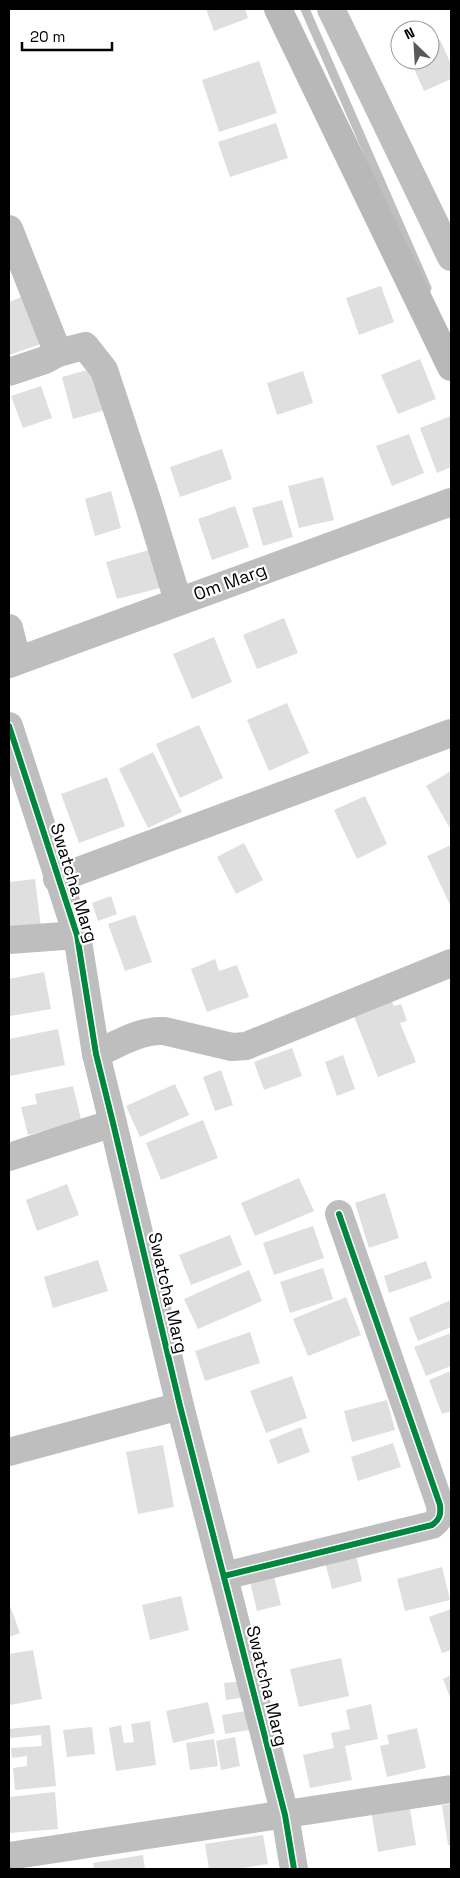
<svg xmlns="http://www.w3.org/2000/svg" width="460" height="1878" font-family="'Space Grotesk',sans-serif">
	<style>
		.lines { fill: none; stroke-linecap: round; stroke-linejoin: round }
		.stream { stroke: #bfbfbf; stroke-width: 9 }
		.building { fill: #dfdfdf }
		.street { stroke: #bebebe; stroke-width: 28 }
		.secondary { stroke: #b8b8b8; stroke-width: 28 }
		.cycleway-casing { stroke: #fff; stroke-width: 9 }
		.cycleway { stroke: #00873e; stroke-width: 6 }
		.labels { text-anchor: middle; stroke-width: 4.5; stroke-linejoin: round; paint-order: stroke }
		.street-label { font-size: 18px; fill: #000; stroke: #fff }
	</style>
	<rect width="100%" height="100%" fill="#fff"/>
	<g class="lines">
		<path class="stream" d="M305 9 427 288"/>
	</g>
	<g class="building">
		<path d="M206 9H245L248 18 214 31Z"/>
		<path d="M440 40 451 64V79L424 91 410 60H430V44Z"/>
		<path d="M259 61 277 113 219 132 202 80Z"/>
		<path d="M276 123 288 158 230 177 218 142Z"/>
		<path d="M381 286 394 322 359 335 346 298Z"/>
		<path d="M24 296 41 344 9 355V302Z"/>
		<path d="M420 359 436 399 398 414 381 375Z"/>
		<path d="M98 367 109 409 73 419 62 377Z"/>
		<path d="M303 371 313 403 277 415 267 383Z"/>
		<path d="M41 386 52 418 23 428 11 396Z"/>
		<path d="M451 416V467L437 473 420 428Z"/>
		<path d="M409 434 424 473 392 486 376 446Z"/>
		<path d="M222 449 232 479 180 497 170 467Z"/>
		<path d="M323 477 334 520 299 528 288 486Z"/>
		<path d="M111 491 121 528 95 536 85 499Z"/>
		<path d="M282 500 293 537 263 546 252 508Z"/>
		<path d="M235 506 249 547 212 560 198 519Z"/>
		<path d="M149 550 160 588 117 599 106 562Z"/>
		<path d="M284 618 298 653 257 669 243 635Z"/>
		<path d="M214 637 232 682 192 699 173 654Z"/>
		<path d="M287 703 309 753 269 771 247 720Z"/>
		<path d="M199 725 223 778 180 798 156 744Z"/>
		<path d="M153 752 182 812 148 828 119 769Z"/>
		<path d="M451 771V830L426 786Z"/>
		<path d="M107 777 125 826 79 843 61 794Z"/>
		<path d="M365 796 387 844 357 859 334 810Z"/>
		<path d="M244 843 263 880 236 894 217 857Z"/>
		<path d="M451 845V907L427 856Z"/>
		<path d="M35 879 41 928 9 932V882Z"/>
		<path d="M111 896 117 914 98 921 92 903Z"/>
		<path d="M135 915 152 962 125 971 108 924Z"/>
		<path d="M215 959 219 971 237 965 249 997 207 1012 191 969Z"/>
		<path d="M44 972 51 1009 10 1016 9 979Z"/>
		<path d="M389 995 394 1006 401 1004 407 1021 400 1023 416 1062 378 1077 352 1011Z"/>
		<path d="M58 1029 65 1065 10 1076 9 1039Z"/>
		<path d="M292 1048 302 1076 264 1090 254 1062Z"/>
		<path d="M343 1055 355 1089 337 1096 325 1062Z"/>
		<path d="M221 1070 233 1105 215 1111 203 1077Z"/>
		<path d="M175 1084 189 1115 140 1137 126 1106Z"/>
		<path d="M73 1086 82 1123 49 1138 47 1130 28 1135 21 1107 37 1104 35 1094Z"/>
		<path d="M203 1120 218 1158 161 1180 146 1143Z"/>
		<path d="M299 1178 314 1211 255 1236 241 1203Z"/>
		<path d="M67 1184 79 1215 37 1231 26 1200Z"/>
		<path d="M385 1193 399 1238 369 1248 355 1203Z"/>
		<path d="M313 1226 324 1258 274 1275 263 1243Z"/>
		<path d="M230 1235 242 1265 191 1285 179 1255Z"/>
		<path d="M98 1260 108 1291 53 1308 44 1277Z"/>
		<path d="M426 1261 432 1278 389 1293 384 1276Z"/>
		<path d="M323 1268 333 1299 290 1313 280 1282Z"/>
		<path d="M249 1270 262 1301 198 1329 184 1299Z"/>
		<path d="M346 1297 361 1335 308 1356 293 1319Z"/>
		<path d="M451 1300V1327L418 1341 409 1318Z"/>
		<path d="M250 1332 260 1363 205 1381 195 1351Z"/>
		<path d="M451 1333V1366L426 1376 414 1347Z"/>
		<path d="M451 1371V1411L442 1414 429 1380Z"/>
		<path d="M292 1376 307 1418 266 1433 250 1391Z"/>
		<path d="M387 1400 395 1430 352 1442 344 1411Z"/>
		<path d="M301 1427 310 1452 278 1464 269 1440Z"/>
		<path d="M393 1443 401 1467 358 1481 351 1457Z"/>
		<path d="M163 1445 174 1507 138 1514 126 1452Z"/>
		<path d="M356 1555 362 1581 332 1589 325 1562Z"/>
		<path d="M442 1567 450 1600 405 1611 397 1579Z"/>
		<path d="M274 1576 281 1605 257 1611 250 1582Z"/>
		<path d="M181 1596 189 1630 150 1640 142 1605Z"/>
		<path d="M9 1603 20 1633 9 1637Z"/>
		<path d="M451 1609V1650L442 1653 429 1617Z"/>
		<path d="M33 1650 42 1699 10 1705 9 1654Z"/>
		<path d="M341 1658 349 1696 299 1707 290 1669Z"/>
		<path d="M451 1675V1700L443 1679Z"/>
		<path d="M246 1681 248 1697 226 1700 224 1683Z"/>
		<path d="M208 1702 215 1733 173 1743 166 1711Z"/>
		<path d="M371 1704 378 1739 345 1746 352 1780 310 1788 303 1755 334 1748 331 1733 350 1729 346 1710Z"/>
		<path d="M246 1711 249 1730 225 1734 222 1715Z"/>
		<path d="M150 1721 156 1765 116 1771 109 1728 121 1725 124 1743 134 1742 131 1724Z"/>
		<path d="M50 1725 56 1786 15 1790 13 1768 27 1766V1756L12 1758 11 1748 42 1746 41 1735 10 1738 9 1729Z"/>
		<path d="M92 1727 95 1754 67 1757 63 1730Z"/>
		<path d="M417 1728 426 1768 387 1777 380 1746 389 1744 387 1735Z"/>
		<path d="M235 1737 240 1766 221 1770 216 1741Z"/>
		<path d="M214 1739 218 1766 190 1770 186 1743Z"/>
		<path d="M55 1792 58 1829 9 1833V1797Z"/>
		<path d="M409 1803 416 1845 378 1852 371 1810Z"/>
		<path d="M451 1804V1845H448L442 1805Z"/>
		<path d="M263 1835 268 1864 236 1869H209L205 1844Z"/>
		<path d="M143 1855 145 1869H94L93 1863Z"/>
	</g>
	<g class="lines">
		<g class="street">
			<path d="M331 9 451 257"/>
			<path d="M9 229 58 353 45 360 9 372"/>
			<path d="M58 353 85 346 104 370 148 503 178 601"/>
			<path d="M9 628 17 660"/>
			<path d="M9 664 451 502"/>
			<path d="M9 726 77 935 96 1054 113 1123 180 1406 285 1815 294 1869"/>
			<path d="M57 879 451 733"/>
			<path d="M9 940 77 935"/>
			<path d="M96 1054C118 1044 139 1030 164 1031L232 1047 246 1046 451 963"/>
			<path d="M9 1157 113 1123"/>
			<path d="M9 1452 180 1406"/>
			<path d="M224 1576 432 1525C440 1519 441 1515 440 1505L339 1214"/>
			<path d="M9 1856 451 1789"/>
		</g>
		<path class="secondary" d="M278 9 451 367"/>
		<g class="cycleway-casing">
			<g id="cycleway">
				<path d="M9 726 77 935 96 1054 113 1123 180 1406 285 1815 294 1869"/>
				<path d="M224 1576 432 1525C440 1519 441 1515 440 1505L339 1214"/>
			</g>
		</g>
		<use href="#cycleway" class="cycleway"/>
	</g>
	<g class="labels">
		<g class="street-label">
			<text transform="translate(230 582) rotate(-20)" y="6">Om Marg</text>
			<text transform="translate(74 883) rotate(73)" y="6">Swatcha Marg</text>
			<text transform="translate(168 1293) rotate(77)" y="6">Swatcha Marg</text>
			<text transform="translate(267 1686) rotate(76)" y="6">Swatcha Marg</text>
		</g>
	</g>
	<rect width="460" height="1878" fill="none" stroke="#000000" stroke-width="20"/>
	<g transform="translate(415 45) rotate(335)"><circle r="24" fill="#ffffff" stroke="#999999"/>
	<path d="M0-4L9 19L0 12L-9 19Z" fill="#595959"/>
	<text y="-8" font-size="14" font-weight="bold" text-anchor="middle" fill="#000000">N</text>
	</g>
	<path d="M22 42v8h90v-8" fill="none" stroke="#000000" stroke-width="2.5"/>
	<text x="30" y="42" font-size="15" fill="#000000" stroke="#ffffff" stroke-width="4" paint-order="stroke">20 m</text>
</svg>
